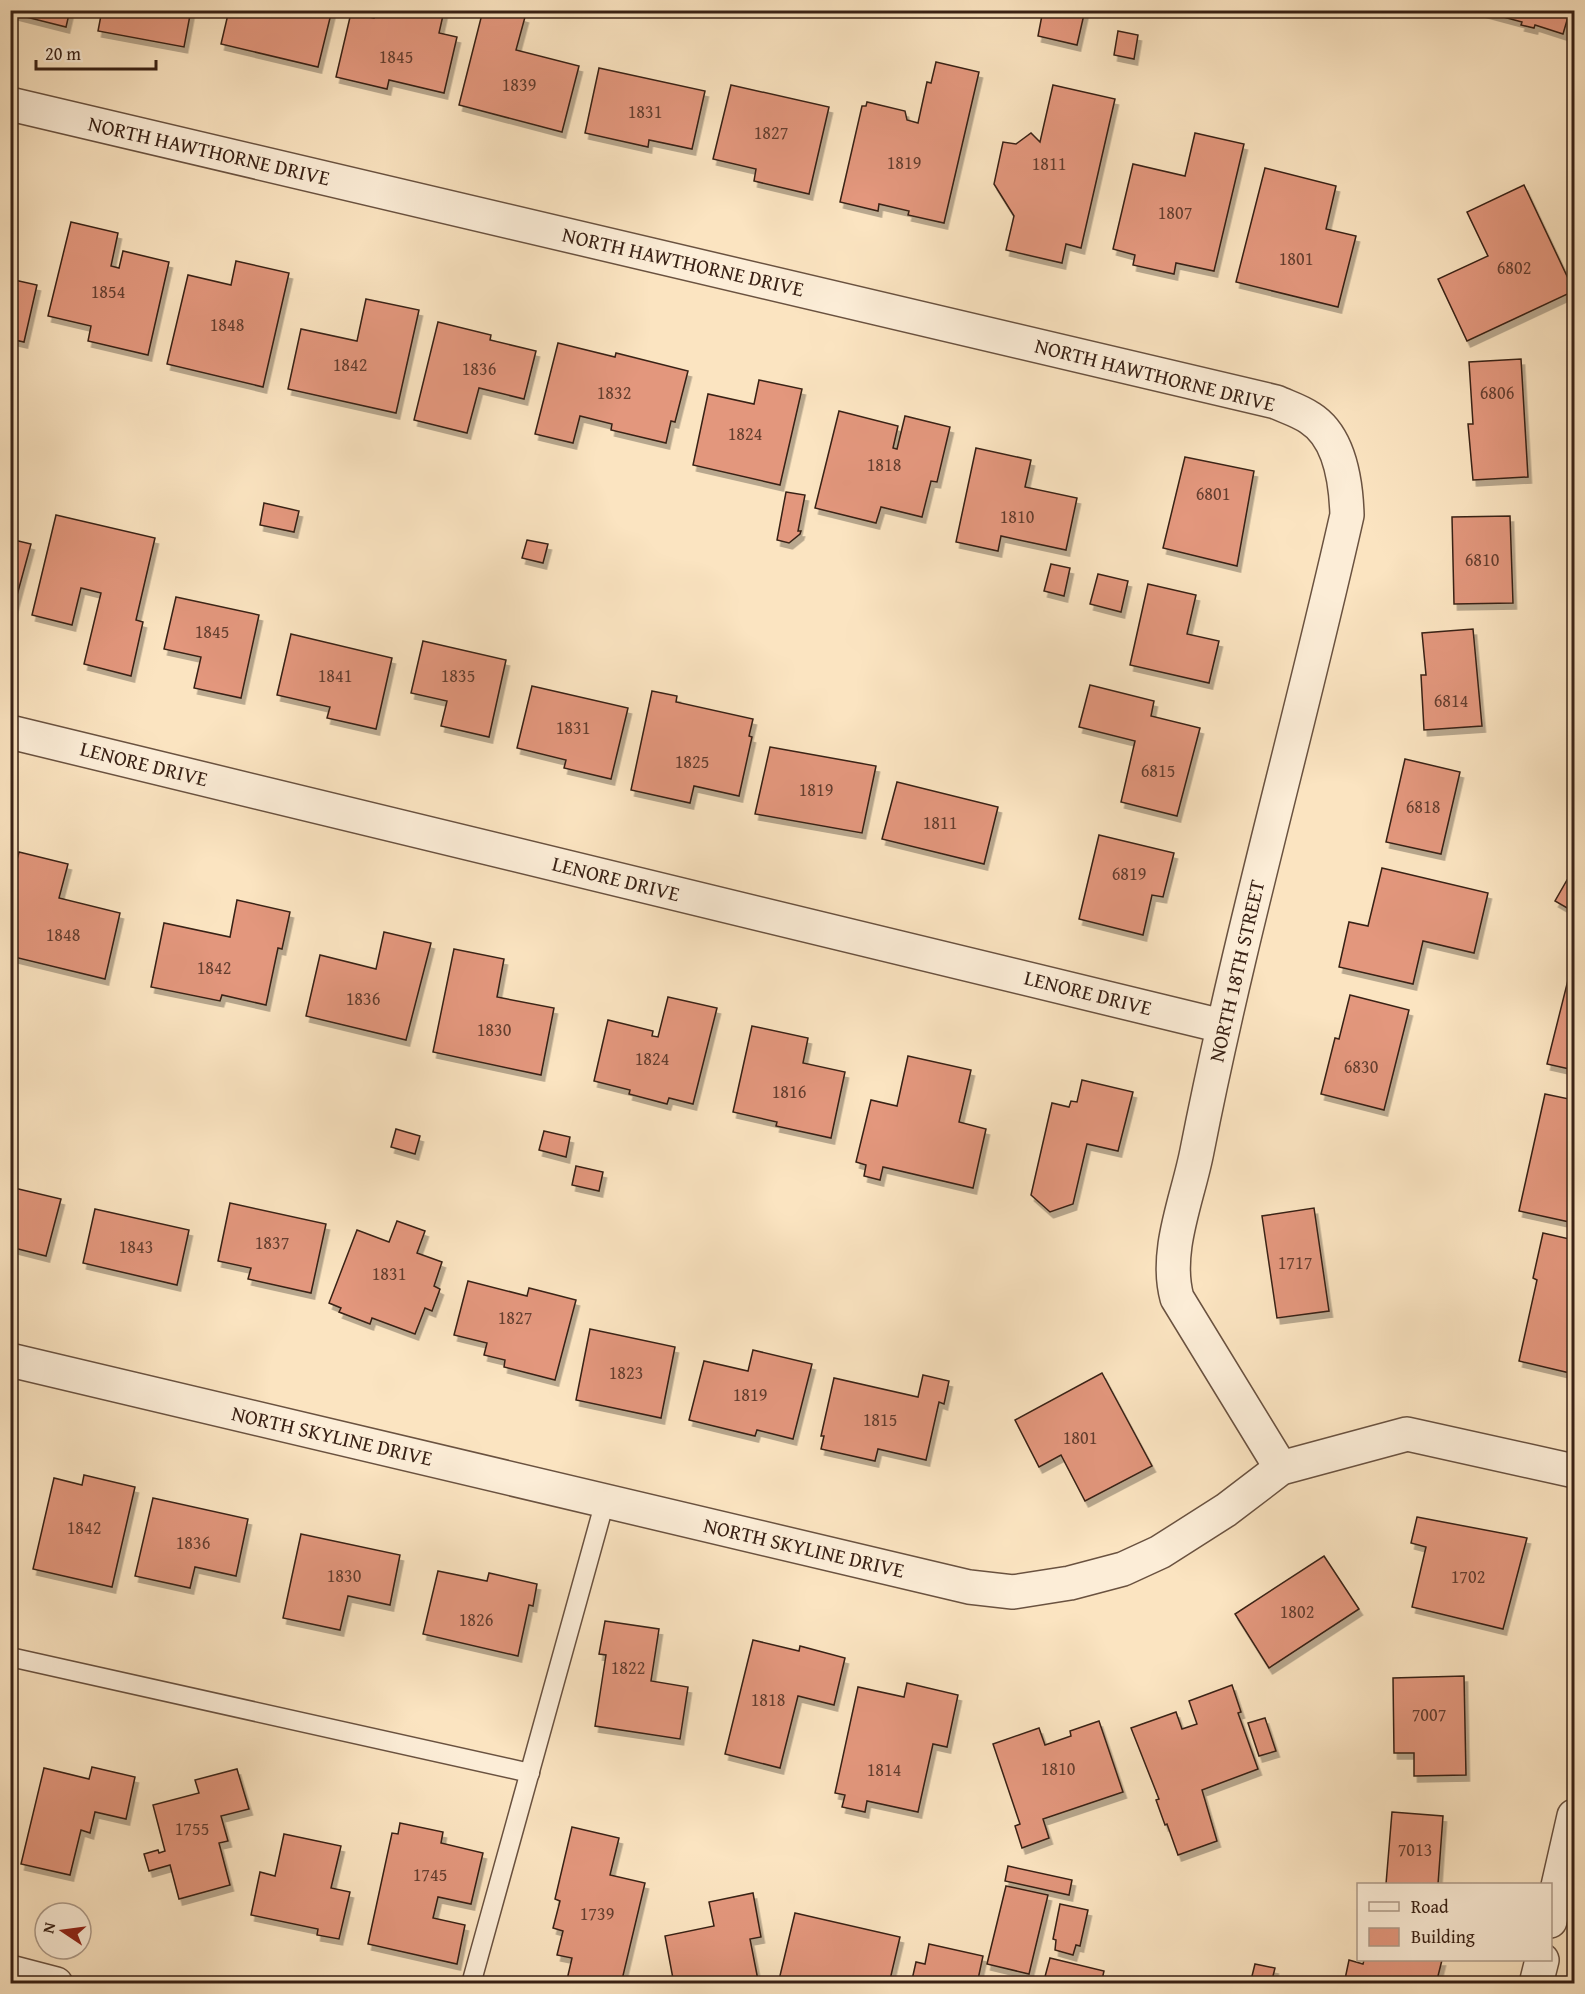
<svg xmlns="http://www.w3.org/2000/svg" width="1585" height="1994" font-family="'Gentium Book Plus',serif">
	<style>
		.building { fill: #e3977d; stroke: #392115; stroke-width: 1.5; filter: url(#shadow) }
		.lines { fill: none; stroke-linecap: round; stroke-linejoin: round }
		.service-casing { stroke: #6a5240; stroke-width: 21 }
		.minor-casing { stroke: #6a5240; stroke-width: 36 }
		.tertiary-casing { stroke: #6a5240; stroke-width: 36 }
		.service { stroke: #fcedd7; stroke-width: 18 }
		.minor { stroke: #fcedd7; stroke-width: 33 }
		.tertiary { stroke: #fcedd7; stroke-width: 33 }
		.labels { text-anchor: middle; stroke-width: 4.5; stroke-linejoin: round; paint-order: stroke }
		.number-label { font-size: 18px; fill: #643e2f }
		.street-label { font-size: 21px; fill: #392115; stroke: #fcedd7 }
	</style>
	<defs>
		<filter id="shadow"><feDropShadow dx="3.5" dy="6" stdDeviation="0" flood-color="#0004"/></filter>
	</defs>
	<rect width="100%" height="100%" fill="#fbe4c1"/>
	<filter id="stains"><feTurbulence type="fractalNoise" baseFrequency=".00333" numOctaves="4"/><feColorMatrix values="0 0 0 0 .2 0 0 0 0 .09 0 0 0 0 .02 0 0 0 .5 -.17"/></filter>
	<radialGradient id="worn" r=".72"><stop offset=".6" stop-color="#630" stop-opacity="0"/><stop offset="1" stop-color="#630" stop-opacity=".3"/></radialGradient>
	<g class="building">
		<path d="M10 10H70L66 27 10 13Z"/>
		<path d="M102 10H191L184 47 98 31Z"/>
		<path d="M229 10H332L318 67 221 44Z"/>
		<path d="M376 10 444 11 439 33 457 37 444 93 389 80 387 89 336 77 351 13 374 18Z"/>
		<path d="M483 10H501L525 17 516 50 579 66 562 132 459 105Z"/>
		<path d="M1043 10H1085L1077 45 1038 36Z"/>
		<path d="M1570 10 1563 34 1535 25 1534 28 1521 25 1522 22 1481 11Z"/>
		<path d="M1118 31 1138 35 1134 59 1114 55Z"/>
		<path d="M936 62 979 72 944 223 908 215 909 211 879 204 878 211 840 202 862 106H866L867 102 905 111 907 120 918 123 927 82 931 83Z"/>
		<path d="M599 68 705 91 692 149 649 140 648 147 585 133Z"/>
		<path d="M731 85 829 107 809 194 754 181 756 169 713 159Z"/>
		<path d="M1053 85 1115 99 1081 248 1066 244 1062 263 1006 250 1014 216 994 184 1003 142 1016 144 1031 133 1040 142Z"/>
		<path d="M1195 133 1244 144 1214 271 1176 263 1174 274 1133 265 1135 255 1113 249 1133 164 1185 176Z"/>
		<path d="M1265 168 1336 186 1326 229 1356 236 1338 307 1236 282Z"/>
		<path d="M1524 185 1574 291 1467 341 1438 279 1488 256 1467 212Z"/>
		<path d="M71 222 118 233 111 266 119 268 123 251 169 262 148 355 88 341 91 326 48 316Z"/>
		<path d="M236 261 289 273 263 387 167 364 188 275 231 285Z"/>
		<path d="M10 279 37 285 24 342 10 339Z"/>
		<path d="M366 299 419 310 396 413 288 389 301 329 357 341Z"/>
		<path d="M438 322 491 335 490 340 536 351 524 399 479 388 467 433 414 420Z"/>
		<path d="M558 343 615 357 616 353 688 371 675 422 671 421 666 443 611 430 612 424 580 416 573 443 535 434Z"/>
		<path d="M1521 359 1528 477 1473 480 1468 424H1473L1469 362Z"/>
		<path d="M759 380 802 389 780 485 693 465 708 394 754 404Z"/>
		<path d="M839 411 898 426 893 448 897 449 905 416 950 427 937 482 931 481 922 517 881 507 876 523 815 508Z"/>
		<path d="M976 448 1031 460 1025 487 1077 498 1066 550 1001 536 998 551 956 542Z"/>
		<path d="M1185 457 1254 471 1237 566 1163 548Z"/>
		<path d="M786 492 805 495 798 531H801L800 534 789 543 777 540Z"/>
		<path d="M264 503 299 511 294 532 260 525Z"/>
		<path d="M56 515 155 538 136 620 143 622 131 676 84 664 101 593 81 588 72 625 32 615Z"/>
		<path d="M1510 516 1513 603 1454 604 1452 517Z"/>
		<path d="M10 539 31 544 10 621Z"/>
		<path d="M527 540 548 544 543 563 522 558Z"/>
		<path d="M1051 564 1070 568 1064 596 1044 591Z"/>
		<path d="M1098 574 1128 581 1121 612 1090 604Z"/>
		<path d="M1148 584 1196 595 1187 634 1219 641 1209 683 1130 665Z"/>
		<path d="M176 597 259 615 241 698 194 688 201 657 164 649Z"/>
		<path d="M1473 629 1482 726 1424 730 1421 675H1426L1422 633Z"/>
		<path d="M291 634 392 658 376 729 327 718 330 707 277 695Z"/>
		<path d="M423 641 506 660 489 737 441 726 447 701 411 693Z"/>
		<path d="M1090 685 1154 701 1151 716 1200 728 1177 816 1121 802 1135 741 1079 727Z"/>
		<path d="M532 686 628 708 611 779 564 768 566 760 517 748Z"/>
		<path d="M652 691 677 696 676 702 753 719 749 736 752 737 739 796 694 786 690 803 631 790Z"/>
		<path d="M770 747 876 766 862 833 755 814Z"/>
		<path d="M1405 759 1460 772 1441 854 1386 842Z"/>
		<path d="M897 782 998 807 984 864 882 839Z"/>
		<path d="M1099 835 1174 853 1163 897 1152 895 1143 935 1079 919Z"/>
		<path d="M19 852 68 864 59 898 120 913 105 979 10 956 13 889 10 887Z"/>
		<path d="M1382 868 1488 893 1474 953 1423 941 1413 984 1339 967 1349 922 1368 926Z"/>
		<path d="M1567 880 1574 884V912L1555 901Z"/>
		<path d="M237 900 290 912 282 949 278 948 266 1005 222 995 220 1001 151 987 164 923 230 937Z"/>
		<path d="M384 932 431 943 406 1040 306 1016 320 955 376 969Z"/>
		<path d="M454 949 504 959 497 997 554 1008 541 1075 433 1052Z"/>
		<path d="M1573 960H1574V1070L1547 1064Z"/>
		<path d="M1350 995 1409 1010 1384 1110 1321 1094 1335 1038 1339 1039Z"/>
		<path d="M668 997 717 1008 693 1104 669 1098 667 1104 629 1094 630 1090 594 1081 608 1020 653 1031 652 1036 658 1037Z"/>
		<path d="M752 1026 808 1038 803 1063 845 1072 831 1138 776 1126 777 1122 733 1112Z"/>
		<path d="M908 1056 971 1070 959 1122 986 1129 973 1188 883 1167 880 1180 864 1176 866 1165 856 1162 871 1100 897 1106Z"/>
		<path d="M1082 1080 1133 1092 1118 1151 1087 1144 1073 1204 1050 1212 1031 1195 1052 1103 1069 1107 1071 1101 1077 1102Z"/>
		<path d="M1545 1094 1574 1100V1223L1519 1211Z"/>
		<path d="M396 1129 420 1136 415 1154 391 1147Z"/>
		<path d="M544 1131 570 1137 566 1157 539 1150Z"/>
		<path d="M576 1166 603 1172 599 1191 572 1185Z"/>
		<path d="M10 1187 61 1199 46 1256 10 1247Z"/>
		<path d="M230 1203 326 1224 311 1293 248 1279 251 1268 218 1261Z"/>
		<path d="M1314 1208 1329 1311 1277 1318 1262 1216Z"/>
		<path d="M95 1209 189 1230 177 1285 83 1263Z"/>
		<path d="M397 1221 425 1231 417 1253 442 1262 434 1286 440 1289 432 1311 425 1308 415 1334 372 1318 370 1324 339 1312 341 1308 329 1303 357 1230 389 1242Z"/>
		<path d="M1543 1233 1574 1240V1374L1519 1361 1537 1280 1533 1278Z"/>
		<path d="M468 1281 527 1296 529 1288 576 1300 555 1380 504 1367 505 1360 484 1355 487 1343 454 1335Z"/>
		<path d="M590 1329 675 1347 661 1418 576 1400Z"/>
		<path d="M753 1350 812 1364 793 1439 757 1430 755 1436 689 1420 704 1361 748 1371Z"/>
		<path d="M1102 1373 1152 1466 1085 1501 1061 1455 1039 1467 1015 1420Z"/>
		<path d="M923 1375 949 1381 944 1404 939 1402 926 1460 878 1449 875 1461 821 1449 824 1436H821L834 1378 918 1397Z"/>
		<path d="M84 1475 135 1487 112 1587 33 1569 54 1478 82 1485Z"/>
		<path d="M153 1498 248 1519 236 1576 195 1567 190 1588 135 1576Z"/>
		<path d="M1417 1517 1527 1538 1503 1629 1412 1607 1426 1547 1411 1543Z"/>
		<path d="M301 1534 400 1555 390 1605 348 1596 340 1630 283 1618Z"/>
		<path d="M1324 1556 1359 1609 1269 1668 1235 1614Z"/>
		<path d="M438 1571 487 1581 489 1573 537 1584 533 1606 529 1605 518 1656 423 1634Z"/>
		<path d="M605 1621 659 1629 651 1681 688 1687 680 1739 595 1726 606 1655 599 1654Z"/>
		<path d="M753 1640 799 1651 800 1646 845 1658 834 1705 798 1696 780 1768 725 1754Z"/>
		<path d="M1464 1676 1466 1775 1414 1776V1753H1394L1393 1678Z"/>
		<path d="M907 1683 958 1695 947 1747 933 1744 918 1812 867 1801 865 1812 842 1807 845 1795 835 1793 858 1687 904 1697Z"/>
		<path d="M1232 1685 1241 1712 1238 1713 1258 1769 1202 1790 1217 1841 1178 1855 1167 1824 1165 1825 1156 1800 1159 1799 1131 1728 1176 1712 1182 1729 1197 1724 1189 1701Z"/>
		<path d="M1265 1718 1276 1751 1259 1756 1248 1723Z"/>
		<path d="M1099 1721 1123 1792 1043 1819 1049 1838 1022 1848 1015 1826 1020 1824 993 1744 1039 1728 1045 1745 1071 1736 1070 1731Z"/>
		<path d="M92 1767 135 1777 126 1819 95 1812 90 1833 81 1830 70 1875 21 1864 44 1768 89 1779Z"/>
		<path d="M237 1769 249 1809 221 1816 228 1841 219 1843 230 1885 179 1899 170 1865 149 1871 144 1854 158 1850 159 1853 165 1851 153 1805 199 1793 195 1780Z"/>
		<path d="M1392 1812 1443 1816 1438 1884H1386Z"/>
		<path d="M400 1823 443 1832 441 1843 483 1853 471 1904 438 1897 433 1918 465 1925 457 1964 368 1944 392 1833 398 1834Z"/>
		<path d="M572 1827 619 1838 610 1875 645 1883 621 1984H566L572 1958 557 1955 563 1931 553 1928 560 1901 555 1899Z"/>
		<path d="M284 1834 341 1846 331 1888 350 1892 339 1939 317 1935 318 1929 251 1915 260 1872 275 1876Z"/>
		<path d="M1008 1866 1072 1880 1069 1895 1005 1881Z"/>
		<path d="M1006 1886 1048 1895 1029 1974 987 1964Z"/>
		<path d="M753 1893 761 1937 750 1939 758 1980 739 1984H674L665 1936 714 1926 709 1902Z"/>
		<path d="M1060 1904 1088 1910 1080 1946 1076 1945 1073 1955 1055 1950 1056 1940 1053 1939Z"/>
		<path d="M795 1913 900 1937 889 1984H778Z"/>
		<path d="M929 1944 983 1956 977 1984H911L916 1962 925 1964Z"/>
		<path d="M1050 1958 1104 1971 1101 1984H1043Z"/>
		<path d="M1349 1960 1363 1964 1364 1960H1442L1436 1984H1356L1345 1979Z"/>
		<path d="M1255 1964 1275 1968 1271 1984H1250Z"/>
	</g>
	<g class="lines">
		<g class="service-casing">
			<g id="service">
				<path d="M10 1657 530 1773"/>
				<path d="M471 1984 605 1501"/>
			</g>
		</g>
		<g class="minor-casing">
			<g id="minor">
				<path d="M10 104 1276 402C1287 407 1300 411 1310 418 1340 437 1346 482 1347 515 1299 728 1239 937 1197 1151 1188 1198 1164 1251 1177 1298L1281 1468"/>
				<path d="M10 732 1222 1026"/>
				<path d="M10 1360 969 1587 1013 1592 1070 1583 1123 1569 1160 1552 1226 1510 1281 1468 1407 1434 1574 1471"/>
				<path d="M10 1972 56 1984"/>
			</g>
		</g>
		<g class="tertiary-casing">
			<g id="tertiary">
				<path d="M1550 1921 1574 1816"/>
				<path d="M1536 1984 1542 1960"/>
			</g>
		</g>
		<use href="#service" class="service"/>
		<use href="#minor" class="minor"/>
		<use href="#tertiary" class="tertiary"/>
	</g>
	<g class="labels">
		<g class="number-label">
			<text x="396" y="63">1845</text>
			<text x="519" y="91">1839</text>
			<text x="645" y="118">1831</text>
			<text x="771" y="139">1827</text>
			<text x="904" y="169">1819</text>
			<text x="1049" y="170">1811</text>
			<text x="1175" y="219">1807</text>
			<text x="1296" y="265">1801</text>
			<text x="1514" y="274">6802</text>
			<text x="108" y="298">1854</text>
			<text x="227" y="331">1848</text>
			<text x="350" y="371">1842</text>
			<text x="479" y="375">1836</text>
			<text x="614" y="399">1832</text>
			<text x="1497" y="399">6806</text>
			<text x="745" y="440">1824</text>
			<text x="884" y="471">1818</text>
			<text x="1213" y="500">6801</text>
			<text x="1017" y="523">1810</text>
			<text x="1482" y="566">6810</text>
			<text x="212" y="638">1845</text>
			<text x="335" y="682">1841</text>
			<text x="458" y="682">1835</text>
			<text x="1451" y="707">6814</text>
			<text x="573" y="734">1831</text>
			<text x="692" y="768">1825</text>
			<text x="1158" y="777">6815</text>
			<text x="816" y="796">1819</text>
			<text x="1423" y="813">6818</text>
			<text x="940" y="829">1811</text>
			<text x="1129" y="880">6819</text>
			<text x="63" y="941">1848</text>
			<text x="214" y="974">1842</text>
			<text x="363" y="1005">1836</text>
			<text x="494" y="1036">1830</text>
			<text x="652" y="1065">1824</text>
			<text x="1361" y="1073">6830</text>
			<text x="789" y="1098">1816</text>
			<text x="272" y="1249">1837</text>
			<text x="136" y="1253">1843</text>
			<text x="1295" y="1269">1717</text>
			<text x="389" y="1280">1831</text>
			<text x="515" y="1324">1827</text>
			<text x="626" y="1379">1823</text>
			<text x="750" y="1401">1819</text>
			<text x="880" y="1426">1815</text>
			<text x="1080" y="1444">1801</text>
			<text x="84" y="1534">1842</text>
			<text x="193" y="1549">1836</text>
			<text x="344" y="1582">1830</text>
			<text x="1468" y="1583">1702</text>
			<text x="1297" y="1618">1802</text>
			<text x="476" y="1626">1826</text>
			<text x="628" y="1674">1822</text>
			<text x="768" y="1706">1818</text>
			<text x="1429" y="1721">7007</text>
			<text x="1058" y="1775">1810</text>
			<text x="884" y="1776">1814</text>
			<text x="192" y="1835">1755</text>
			<text x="1415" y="1856">7013</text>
			<text x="430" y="1881">1745</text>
			<text x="597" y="1920">1739</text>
		</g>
		<g class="street-label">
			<text transform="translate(209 151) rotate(13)" y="7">NORTH HAWTHORNE DRIVE</text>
			<text transform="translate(683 262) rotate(13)" y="7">NORTH HAWTHORNE DRIVE</text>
			<text transform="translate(1155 375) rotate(14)" y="7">NORTH HAWTHORNE DRIVE</text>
			<text transform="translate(144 764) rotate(14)" y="7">LENORE DRIVE</text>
			<text transform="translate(616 879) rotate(14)" y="7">LENORE DRIVE</text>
			<text transform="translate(1237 971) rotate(-77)" y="7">NORTH 18TH STREET</text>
			<text transform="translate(1088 993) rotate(14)" y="7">LENORE DRIVE</text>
			<text transform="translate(332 1436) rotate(13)" y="7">NORTH SKYLINE DRIVE</text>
			<text transform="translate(804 1548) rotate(13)" y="7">NORTH SKYLINE DRIVE</text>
		</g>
	</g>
	<rect width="1585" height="1994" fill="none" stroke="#fbe4c1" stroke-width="36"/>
	<rect x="12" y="12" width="1561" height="1970" fill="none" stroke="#392115" stroke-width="3"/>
	<rect x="18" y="18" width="1549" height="1958" fill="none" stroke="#392115" stroke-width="1.5"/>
	<rect x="1357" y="1883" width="195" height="78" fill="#fcedd7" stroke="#ae9b89" stroke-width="1.5"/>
	<rect x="1369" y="1902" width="30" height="9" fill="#fcedd7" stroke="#ae9b89" stroke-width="1.5"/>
	<text x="1411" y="1913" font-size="18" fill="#392115">Road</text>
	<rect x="1369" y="1928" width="30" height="18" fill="#e3977d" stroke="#ae9b89" stroke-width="1.5"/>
	<text x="1411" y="1943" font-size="18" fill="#392115">Building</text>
	<g transform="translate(63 1931) rotate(283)"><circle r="28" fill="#fcedd7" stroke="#ae9b89" stroke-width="1.5"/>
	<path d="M0-4.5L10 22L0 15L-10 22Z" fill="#8f2418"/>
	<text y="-9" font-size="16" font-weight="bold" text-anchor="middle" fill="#392115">N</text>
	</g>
	<path d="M36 60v9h120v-9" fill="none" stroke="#392115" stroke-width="3"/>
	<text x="45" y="60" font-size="18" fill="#392115" stroke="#fcedd7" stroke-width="4.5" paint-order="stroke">20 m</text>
	<rect width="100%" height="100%" filter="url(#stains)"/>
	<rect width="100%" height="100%" fill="url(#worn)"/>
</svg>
